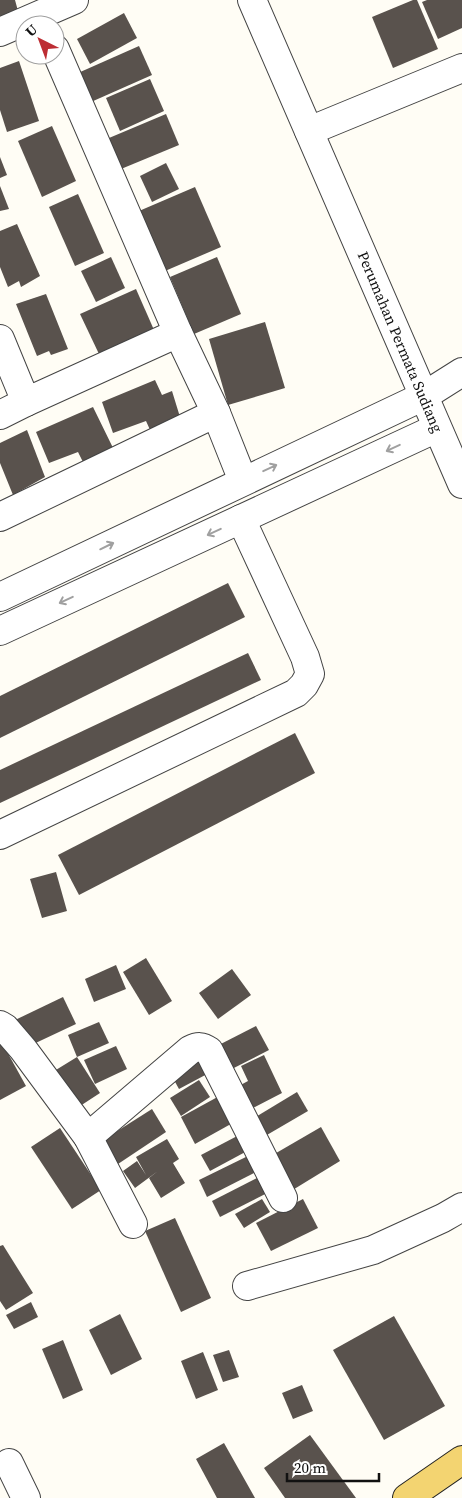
<svg xmlns="http://www.w3.org/2000/svg" width="462" height="1498" font-family="'Source Serif 4',serif">
	<style>
		.building { fill: #59524d }
		.lines { fill: none; stroke-linecap: round; stroke-linejoin: round }
		.minor-casing { stroke: #444; stroke-width: 30 }
		.major-casing { stroke: #222; stroke-width: 30 }
		.minor { stroke: #fff; stroke-width: 28 }
		.major { stroke: #f3d471; stroke-width: 28 }
		.oneway { stroke: #a0a0a0 }
		.labels { text-anchor: middle; stroke-width: 5; stroke-linejoin: round; paint-order: stroke }
		.street-label { font-size: 15px; fill: #111; stroke: #fff }
	</style>
	<rect width="100%" height="100%" fill="#fffdf5"/>
	<g class="building">
		<path d="M0 0H15L18 11 0 17Z"/>
		<path d="M413 0H417L438 49 393 68 372 17Z"/>
		<path d="M427 0H462V28L438 39 422 2Z"/>
		<path d="M124 13 137 38 90 64 77 39Z"/>
		<path d="M139 46 152 75 91 102 78 73Z"/>
		<path d="M19 61 39 121 7 132 0 110V68Z"/>
		<path d="M150 79 164 111 120 131 106 98Z"/>
		<path d="M166 114 179 145 121 169 109 138Z"/>
		<path d="M52 126 76 181 42 197 18 141Z"/>
		<path d="M0 157 7 175 0 178Z"/>
		<path d="M166 163 179 189 152 202 140 176Z"/>
		<path d="M0 186 9 209 0 211Z"/>
		<path d="M195 187 221 247 165 271 139 211Z"/>
		<path d="M78 194 104 253 75 266 49 207Z"/>
		<path d="M17 224 40 276 21 287 19 281 8 287 0 267V231Z"/>
		<path d="M111 257 125 288 96 302 81 271Z"/>
		<path d="M217 257 241 314 194 334 170 277Z"/>
		<path d="M136 289 154 330 99 354 80 314Z"/>
		<path d="M46 294 68 349 51 355 49 351 37 356 16 304Z"/>
		<path d="M265 322 285 388 228 405 209 339Z"/>
		<path d="M155 380 162 395 172 391 180 417 151 432 146 421 113 433 102 402Z"/>
		<path d="M93 407 115 452 84 464 78 452 49 463 36 432Z"/>
		<path d="M27 430 45 477 13 495 0 463V443Z"/>
		<path d="M228 583 245 617 0 738V696Z"/>
		<path d="M248 653 261 680 0 803V770Z"/>
		<path d="M295 733 315 773 79 895 58 855Z"/>
		<path d="M56 872 67 911 42 918 30 879Z"/>
		<path d="M146 958 172 1001 149 1015 123 972Z"/>
		<path d="M116 965 126 989 94 1002 85 979Z"/>
		<path d="M232 969 251 995 218 1019 199 993Z"/>
		<path d="M63 997 76 1024 25 1048 13 1021Z"/>
		<path d="M99 1022 109 1043 77 1057 68 1035Z"/>
		<path d="M256 1026 269 1050 224 1073 211 1049Z"/>
		<path d="M0 1039 26 1086 0 1100Z"/>
		<path d="M116 1046 127 1069 95 1084 84 1060Z"/>
		<path d="M200 1055 209 1073 179 1089 169 1071Z"/>
		<path d="M264 1055 282 1093 247 1111 235 1088 248 1081 241 1066Z"/>
		<path d="M77 1057 100 1093 74 1110 51 1073Z"/>
		<path d="M199 1080 210 1097 181 1116 170 1098Z"/>
		<path d="M297 1092 308 1111 260 1139 249 1121Z"/>
		<path d="M223 1094 238 1120 195 1144 181 1117Z"/>
		<path d="M152 1109 166 1132 115 1166 100 1142Z"/>
		<path d="M321 1127 340 1161 291 1191 271 1156Z"/>
		<path d="M60 1128 101 1190 72 1209 31 1147Z"/>
		<path d="M241 1134 249 1150 210 1171 201 1155Z"/>
		<path d="M167 1139 179 1159 173 1163 185 1183 161 1198 149 1178 158 1171 135 1188 123 1171 137 1161 146 1175 136 1157Z"/>
		<path d="M252 1154 260 1170 207 1197 199 1180Z"/>
		<path d="M263 1175 271 1191 220 1217 212 1201Z"/>
		<path d="M262 1199 270 1212 244 1228 235 1214Z"/>
		<path d="M303 1199 318 1228 271 1251 256 1223Z"/>
		<path d="M175 1218 211 1298 181 1312 145 1231Z"/>
		<path d="M3 1245 33 1293 6 1310 0 1301V1246Z"/>
		<path d="M31 1302 38 1317 14 1329 6 1315Z"/>
		<path d="M120 1314 142 1359 111 1375 89 1330Z"/>
		<path d="M394 1316 445 1406 384 1440 333 1350Z"/>
		<path d="M63 1340 83 1390 63 1399 42 1349Z"/>
		<path d="M229 1350 239 1377 223 1382 213 1355Z"/>
		<path d="M203 1352 218 1390 196 1399 181 1361Z"/>
		<path d="M302 1385 313 1411 293 1419 282 1393Z"/>
		<path d="M310 1435 356 1498H285L264 1468Z"/>
		<path d="M224 1443 255 1498H217L196 1459Z"/>
	</g>
	<g class="lines">
		<g class="minor-casing">
			<g id="minor">
				<path d="M252 0 462 484"/>
				<path d="M0 32 74 0"/>
				<path d="M55 49 178 333 216 413 243 481"/>
				<path d="M309 131 462 68"/>
				<path d="M0 339 26 402 178 333"/>
				<path d="M0 415 26 402"/>
				<path d="M0 517 216 413"/>
				<path d="M0 597 424 396 462 372"/>
				<path d="M0 631 437 428"/>
				<path d="M0 835 296 693 304 685 310 674 305 657 241 519"/>
				<path d="M0 1025 5 1028 23 1049 88 1137 133 1224"/>
				<path d="M88 1137 190 1050C198 1046 202 1046 209 1051L283 1198"/>
				<path d="M247 1286 373 1250 443 1218 462 1207"/>
				<path d="M9 1463 26 1498"/>
			</g>
		</g>
		<g class="major-casing">
			<path id="major" d="M407 1498 462 1460"/>
		</g>
		<use href="#minor" class="minor"/>
		<use href="#major" class="major"/>
	</g>
	<defs><path id="oneway-shaft" d="M-6 0H5M1.5-3L5.5 0L1.5 3" fill="none" stroke-width="1.6" stroke-linecap="round" stroke-linejoin="round" transform="scale(1.25)"/></defs>
	<g class="oneway">
		<use href="#oneway-shaft" transform="translate(393 448) rotate(155)"/>
		<use href="#oneway-shaft" transform="translate(270 468) rotate(-25)"/>
		<use href="#oneway-shaft" transform="translate(214 532) rotate(155)"/>
		<use href="#oneway-shaft" transform="translate(107 546) rotate(-26)"/>
		<use href="#oneway-shaft" transform="translate(66 600) rotate(155)"/>
	</g>
	<g class="labels">
		<g class="street-label">
			<text transform="translate(400 342) rotate(67)" y="5">Perumahan Permata Sudiang</text>
		</g>
	</g>
	<g transform="translate(40 40) rotate(318)"><circle r="24" fill="#ffffff" stroke="#a0a0a0"/>
	<path d="M0-4L9 19L0 12L-9 19Z" fill="#bd2d33"/>
	<text y="-8" font-size="14" font-weight="bold" text-anchor="middle" fill="#111111">U</text>
	</g>
	<path d="M287 1473v8h92v-8" fill="none" stroke="#111111" stroke-width="2.5"/>
	<text x="294" y="1473" font-size="15" fill="#111111" stroke="#ffffff" stroke-width="4" paint-order="stroke">20 m</text>
</svg>
